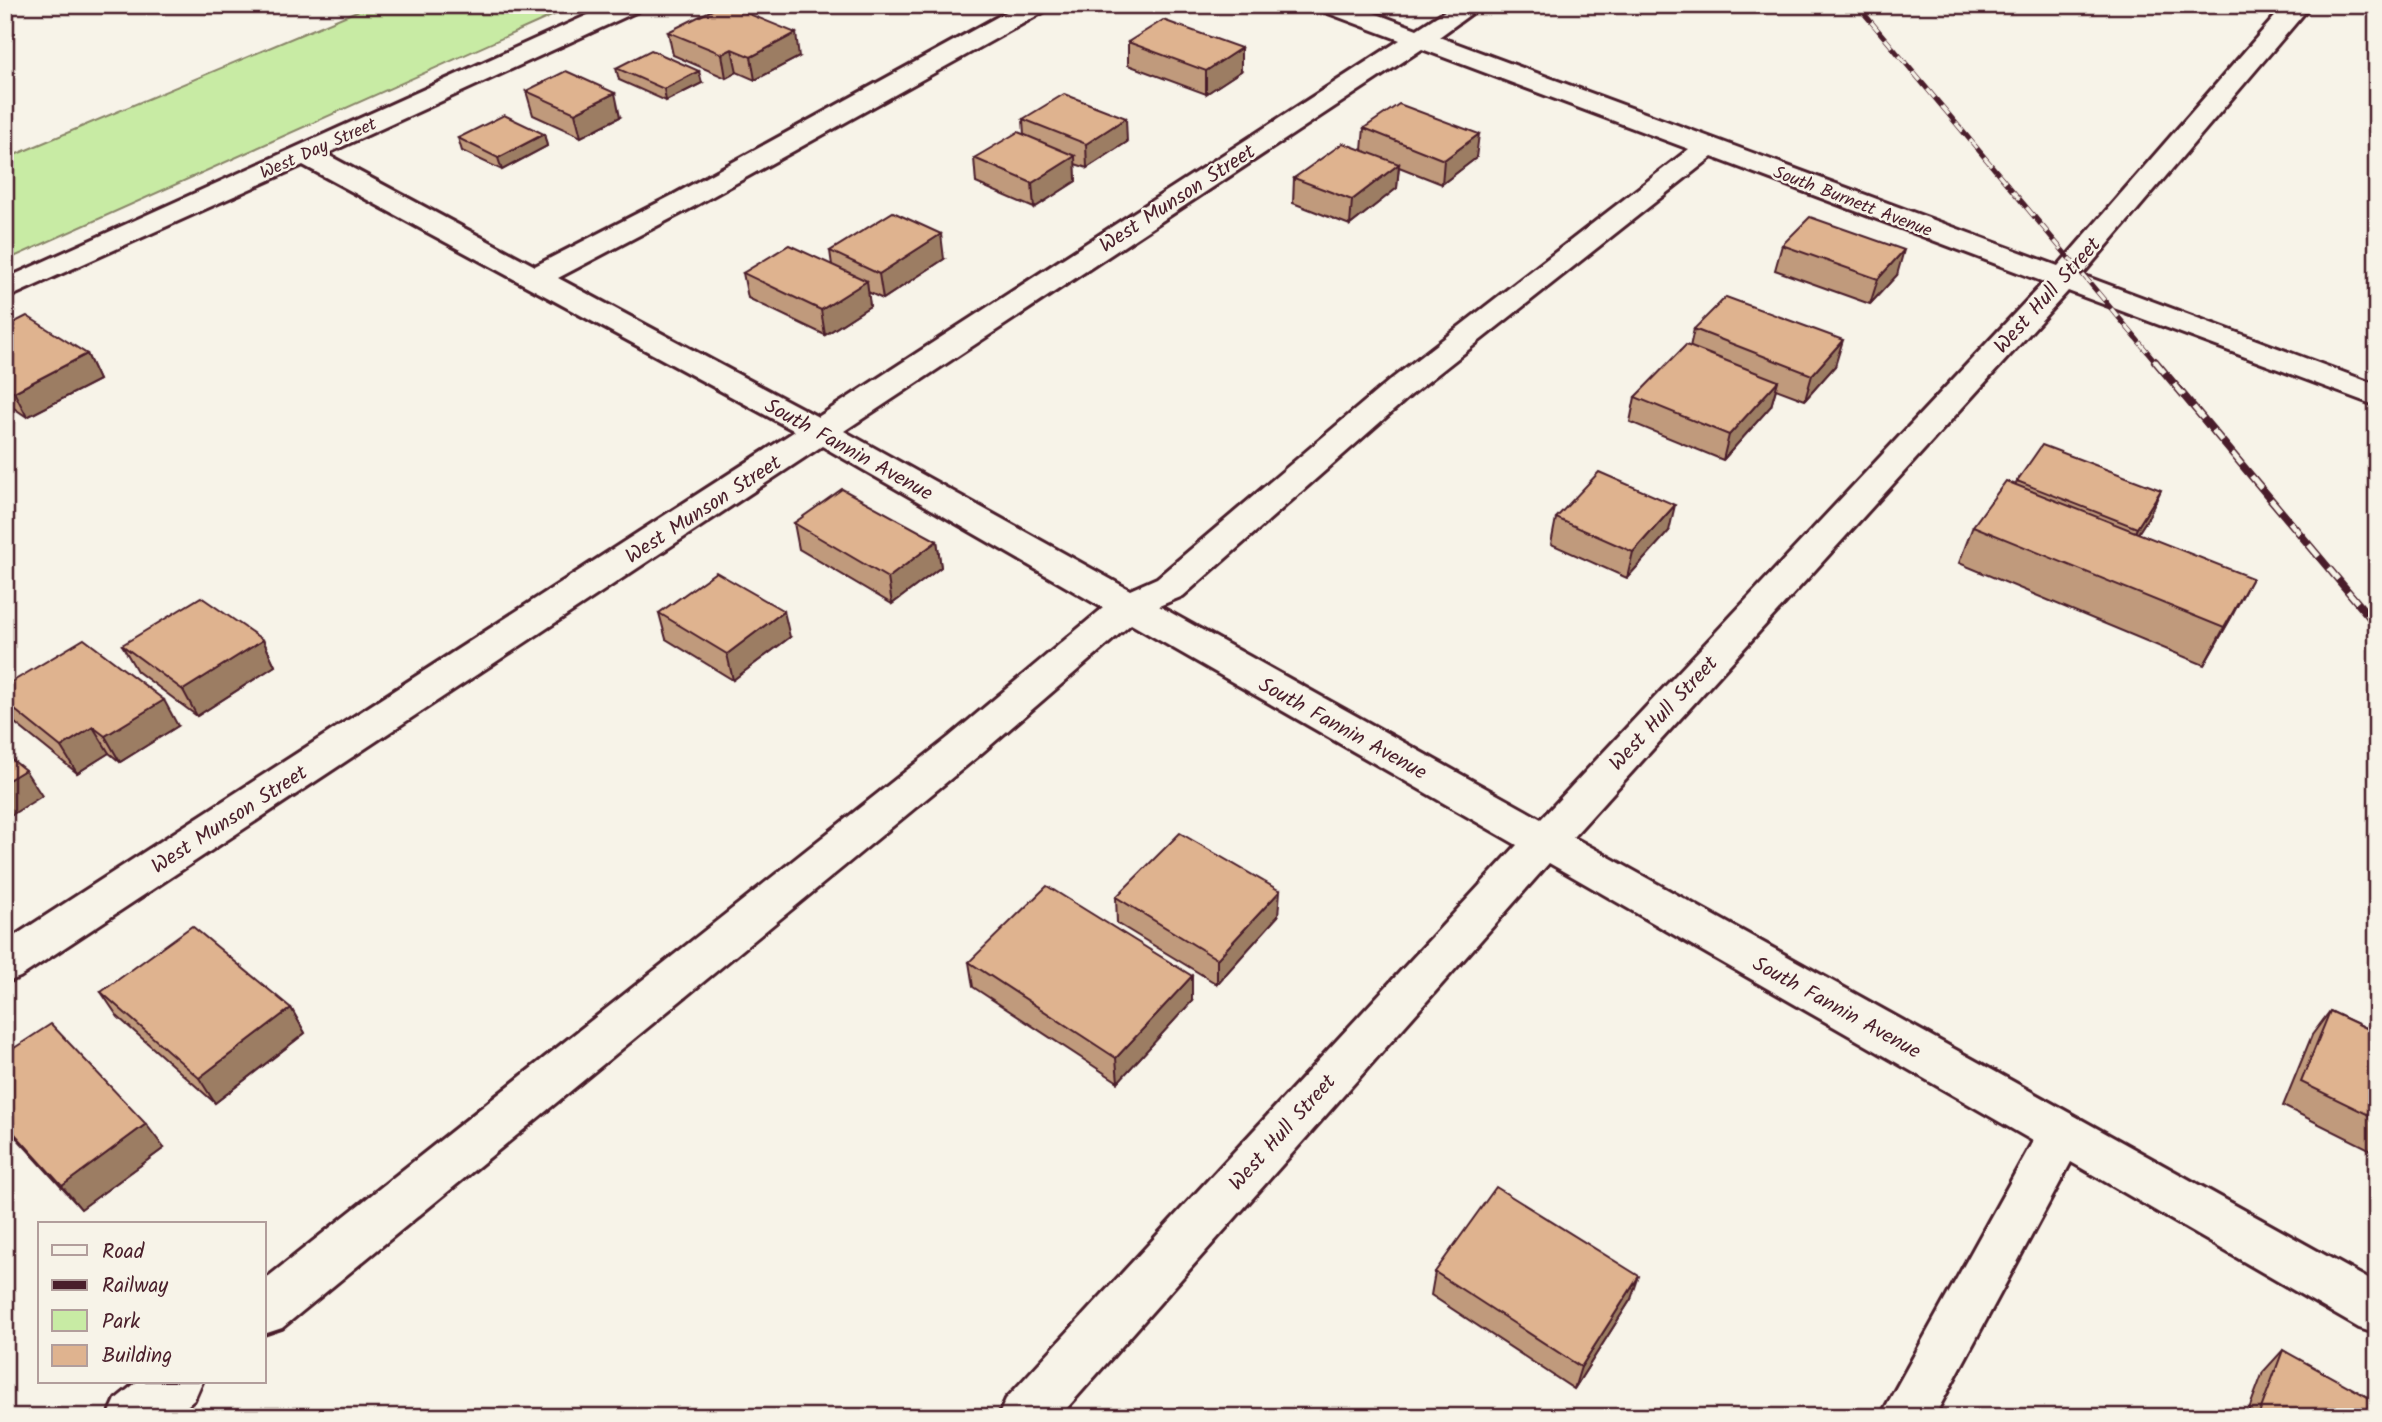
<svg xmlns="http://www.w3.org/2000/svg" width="2382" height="1422" font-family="Kalam,sans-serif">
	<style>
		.green { fill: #c8eba4; stroke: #898568; stroke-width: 2 }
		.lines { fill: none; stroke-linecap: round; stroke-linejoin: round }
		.minor-casing { stroke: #4a1f2b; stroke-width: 6 }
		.minor { fill: #f7f3e8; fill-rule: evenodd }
		.rail-far1-casing { stroke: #4a1f2b; stroke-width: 5 }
		.rail-casing { stroke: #4a1f2b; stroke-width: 8 }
		.rail-far1 { stroke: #f7f3e8; stroke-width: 3.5; stroke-dasharray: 11; stroke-linecap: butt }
		.rail { stroke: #f7f3e8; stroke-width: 5; stroke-dasharray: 15; stroke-linecap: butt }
		.wall { fill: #c09a7b; stroke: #4a1f2b; stroke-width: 2 }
		.shaded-wall { fill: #9c7d64; stroke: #4a1f2b; stroke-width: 2 }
		.building { fill: #dfb38f; stroke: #4a1f2b; stroke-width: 2 }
		.labels { text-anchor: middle; stroke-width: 5; stroke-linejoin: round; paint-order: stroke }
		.far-street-label { font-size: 18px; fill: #4a1f2b; stroke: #f7f3e8 }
		.street-label { font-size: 21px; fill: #4a1f2b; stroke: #f7f3e8 }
	</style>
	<rect width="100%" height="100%" fill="#f7f3e8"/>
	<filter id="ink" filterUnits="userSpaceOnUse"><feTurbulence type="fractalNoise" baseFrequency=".0143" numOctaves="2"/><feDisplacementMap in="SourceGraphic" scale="14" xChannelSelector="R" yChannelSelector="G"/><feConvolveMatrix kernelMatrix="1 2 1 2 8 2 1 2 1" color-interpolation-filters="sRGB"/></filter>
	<g filter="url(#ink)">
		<path class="green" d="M371 5H576L5 261V159Z"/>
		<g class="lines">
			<g class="minor-casing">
				<g id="minor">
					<path d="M610 5H643L640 10 326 154 535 266 673 195 1019 5H1050L1047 10 693 207 558 278 818 417 1400 40 1320 10 1317 5H1353L1417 29 1454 5H1483L1439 37 2058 266 2285 5H2311L2082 275 2377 385V406L2068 291 1573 837 2377 1284V1334L2359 1328 2071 1162 1934 1417H1880L2033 1141 1549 863 1059 1417H998L1006 1399 1517 845 1131 624 977 757 282 1328 264 1334V1280L949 737 1103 608 822 446 20 977 5 983V942L795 431 303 165 5 299V279ZM1422 49 1689 149 1389 381 1157 578 1130 590 844 431ZM1712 157 2044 282 1541 819 1159 606 1183 596 1411 395Z"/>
					<path d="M137 1382H202L194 1400 174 1417H108L116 1399Z"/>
				</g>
			</g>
			<use href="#minor" class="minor"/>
			<g class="rail-far1-casing">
				<path id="rail-far1" d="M1857 5 2156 362"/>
			</g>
			<g class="rail-casing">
				<path id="rail" d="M2155 361 2377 626"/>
			</g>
			<use href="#rail-far1" class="rail-far1"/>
			<use href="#rail" class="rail"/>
		</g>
		<g class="wall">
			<path d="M668 32 799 57 755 80 737 72 726 78 673 55Z"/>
			<path d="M1128 42 1241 71 1206 94 1128 65Z"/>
			<path d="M616 68 702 83 666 101 619 80Z"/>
			<path d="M526 91 620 117 581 137 533 115Z"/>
			<path d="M1023 119 1127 142 1087 168 1075 164 1076 181 1034 208 976 183 974 158 1024 135Z"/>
			<path d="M1364 128 1476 158 1442 184 1399 167 1397 188 1350 225 1293 203 1294 178 1362 150Z"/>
			<path d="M544 134 547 146 502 170 462 151 458 138Z"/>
			<path d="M1782 245 1897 275 1870 304 1775 270Z"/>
			<path d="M830 251 944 259 883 299 868 292 870 306 825 335 748 298 743 273 832 265Z"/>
			<path d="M5 327 87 354 99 380 27 417 5 402Z"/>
			<path d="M1694 329 1835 366 1805 400 1776 389 1771 406 1723 460 1630 422 1635 397 1690 347Z"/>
			<path d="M2017 481 2149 516 2138 533 2232 616 2204 665 1959 563 1973 526 2015 485Z"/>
			<path d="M1556 518 1669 531 1627 578 1551 544Z"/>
			<path d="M794 523 937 541 941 567 892 604 799 549Z"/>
			<path d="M659 613 790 637 733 680 666 639Z"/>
			<path d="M263 640 275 666 197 716 137 671 122 645Z"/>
			<path d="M5 686 178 726 120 762 109 753 77 773 10 719 5 711Z"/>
			<path d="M1116 897 1278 916 1217 984 1117 923Z"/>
			<path d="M969 962 1192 1001 1118 1082 973 987Z"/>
			<path d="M101 992 291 1008 305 1033 215 1103 118 1017Z"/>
			<path d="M2330 1011 2377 1033V1153L2283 1106 2312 1035Z"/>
			<path d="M5 1054 164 1148 81 1209 5 1125Z"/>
			<path d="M1435 1272 1631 1299 1574 1389 1431 1295Z"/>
			<path d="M2283 1350 2377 1417H2246L2263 1372Z"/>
		</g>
		<g class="shaded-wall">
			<path d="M796 33 799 57 755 80 751 57Z"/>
			<path d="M1241 48V71L1206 94V71Z"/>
			<path d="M732 49 737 72 726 78 722 54Z"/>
			<path d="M699 71 702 83 666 101 664 89Z"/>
			<path d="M615 93 620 117 581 137 575 113Z"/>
			<path d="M1126 118 1127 142 1087 168 1086 144Z"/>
			<path d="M544 134 547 146 502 170 498 158Z"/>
			<path d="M1479 134 1476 158 1442 184 1444 160Z"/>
			<path d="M1075 156 1076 181 1034 208 1032 183Z"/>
			<path d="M1399 164 1397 188 1350 225 1352 200Z"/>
			<path d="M941 234 944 259 883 299 879 274Z"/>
			<path d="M1904 250 1897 275 1870 304 1878 279Z"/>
			<path d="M867 281 870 306 825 335 821 310Z"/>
			<path d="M1843 340 1835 366 1805 400 1812 375Z"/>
			<path d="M87 354 99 380 27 417 14 392Z"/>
			<path d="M1778 381 1771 406 1723 460 1729 435Z"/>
			<path d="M2161 490 2149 516 2125 554 2137 528Z"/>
			<path d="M1675 505 1669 531 1627 578 1633 552Z"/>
			<path d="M937 541 941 567 892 604 888 578Z"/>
			<path d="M2252 578 2232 616 2204 665 2224 628Z"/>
			<path d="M784 611 790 637 733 680 727 654Z"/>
			<path d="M263 640 275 666 197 716 183 690Z"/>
			<path d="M164 700 178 726 120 762 105 736Z"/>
			<path d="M93 727 109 753 77 773 61 747Z"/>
			<path d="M25 770 42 796 5 819V782Z"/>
			<path d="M1280 891 1278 916 1217 984V959Z"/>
			<path d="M1192 976V1001L1118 1082 1116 1058Z"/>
			<path d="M291 1008 305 1033 215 1103 199 1078Z"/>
			<path d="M146 1124 164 1148 81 1209 62 1186Z"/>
			<path d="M1639 1276 1631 1299 1574 1389 1581 1367Z"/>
		</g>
		<g class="building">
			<path d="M722 5H727L796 33 751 57 732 49 722 54 668 32Z"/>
			<path d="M1163 20 1241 48 1206 71 1128 42Z"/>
			<path d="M651 50 699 71 664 89 616 68Z"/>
			<path d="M566 71 615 93 575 113 526 91Z"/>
			<path d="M1064 94 1126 118 1086 144 1023 119Z"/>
			<path d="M1399 104 1479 134 1444 160 1364 128Z"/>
			<path d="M504 115 544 134 498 158 458 138Z"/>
			<path d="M1018 132 1075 156 1032 183 974 158Z"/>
			<path d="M1343 143 1399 164 1352 200 1294 178Z"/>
			<path d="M893 212 941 234 879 274 830 251Z"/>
			<path d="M1810 217 1904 250 1878 279 1782 245Z"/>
			<path d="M789 245 867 281 821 310 743 273Z"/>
			<path d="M1726 297 1843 340 1812 375 1694 329Z"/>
			<path d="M27 316 87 354 14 392 5 386V327Z"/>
			<path d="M1686 345 1778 381 1729 435 1635 397Z"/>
			<path d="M2042 445 2161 490 2137 528 2017 481Z"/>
			<path d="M1599 472 1675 505 1633 552 1556 518Z"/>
			<path d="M2006 481 2252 578 2224 628 1973 526Z"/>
			<path d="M842 489 937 541 888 578 794 523Z"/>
			<path d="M716 572 784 611 727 654 659 613Z"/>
			<path d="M201 597 263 640 183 690 122 645Z"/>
			<path d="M84 639 164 700 105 736 93 727 61 747 5 702V686Z"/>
			<path d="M5 754 25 770 5 782Z"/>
			<path d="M1180 833 1280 891 1217 959 1116 897Z"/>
			<path d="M1047 886 1192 976 1116 1058 969 962Z"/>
			<path d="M192 926 291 1008 199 1078 101 992Z"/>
			<path d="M2330 1011 2377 1033V1119L2301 1082Z"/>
			<path d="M51 1024 146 1124 62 1186 5 1123V1054Z"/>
			<path d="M1496 1187 1639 1276 1581 1367 1435 1272Z"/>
			<path d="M2283 1350 2377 1402V1417H2258Z"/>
		</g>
	</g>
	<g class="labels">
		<g class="far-street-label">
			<text transform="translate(318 148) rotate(-24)" y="6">West Day Street</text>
			<text transform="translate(1853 201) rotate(21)" y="6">South Burnett Avenue</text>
		</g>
		<g class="street-label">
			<text transform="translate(1177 198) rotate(-33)" y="7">West Munson Street</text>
			<text transform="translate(2047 295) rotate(-48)" y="7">West Hull Street</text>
			<text transform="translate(849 449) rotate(29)" y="7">South Fannin Avenue</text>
			<text transform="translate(703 509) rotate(-33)" y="7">West Munson Street</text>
			<text transform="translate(1663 713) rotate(-47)" y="7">West Hull Street</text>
			<text transform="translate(1343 728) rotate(29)" y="7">South Fannin Avenue</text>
			<text transform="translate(229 819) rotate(-33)" y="7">West Munson Street</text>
			<text transform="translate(1837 1007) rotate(29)" y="7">South Fannin Avenue</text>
			<text transform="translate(1282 1132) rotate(-48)" y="7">West Hull Street</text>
		</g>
	</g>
	<rect width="2382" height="1422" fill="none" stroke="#f7f3e8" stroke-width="28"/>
	<rect x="14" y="14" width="2354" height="1394" fill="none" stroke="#4a1f2b" stroke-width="2.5" filter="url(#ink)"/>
	<rect x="38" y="1222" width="228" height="161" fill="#f7f3e8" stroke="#b29e9c" stroke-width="2"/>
	<rect x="52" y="1245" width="35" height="10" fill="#f7f3e8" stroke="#b29e9c" stroke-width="2"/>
	<text x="102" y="1258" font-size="21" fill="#4a1f2b">Road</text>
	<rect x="52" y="1280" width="35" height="10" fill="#4a1f2b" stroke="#b29e9c" stroke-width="2"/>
	<text x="102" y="1292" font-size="21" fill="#4a1f2b">Railway</text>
	<rect x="52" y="1310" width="35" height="21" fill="#c8eba4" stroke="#b29e9c" stroke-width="2"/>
	<text x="102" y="1328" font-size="21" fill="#4a1f2b">Park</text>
	<rect x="52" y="1345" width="35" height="21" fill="#dfb38f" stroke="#b29e9c" stroke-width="2"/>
	<text x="102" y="1362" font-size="21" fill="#4a1f2b">Building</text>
</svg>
